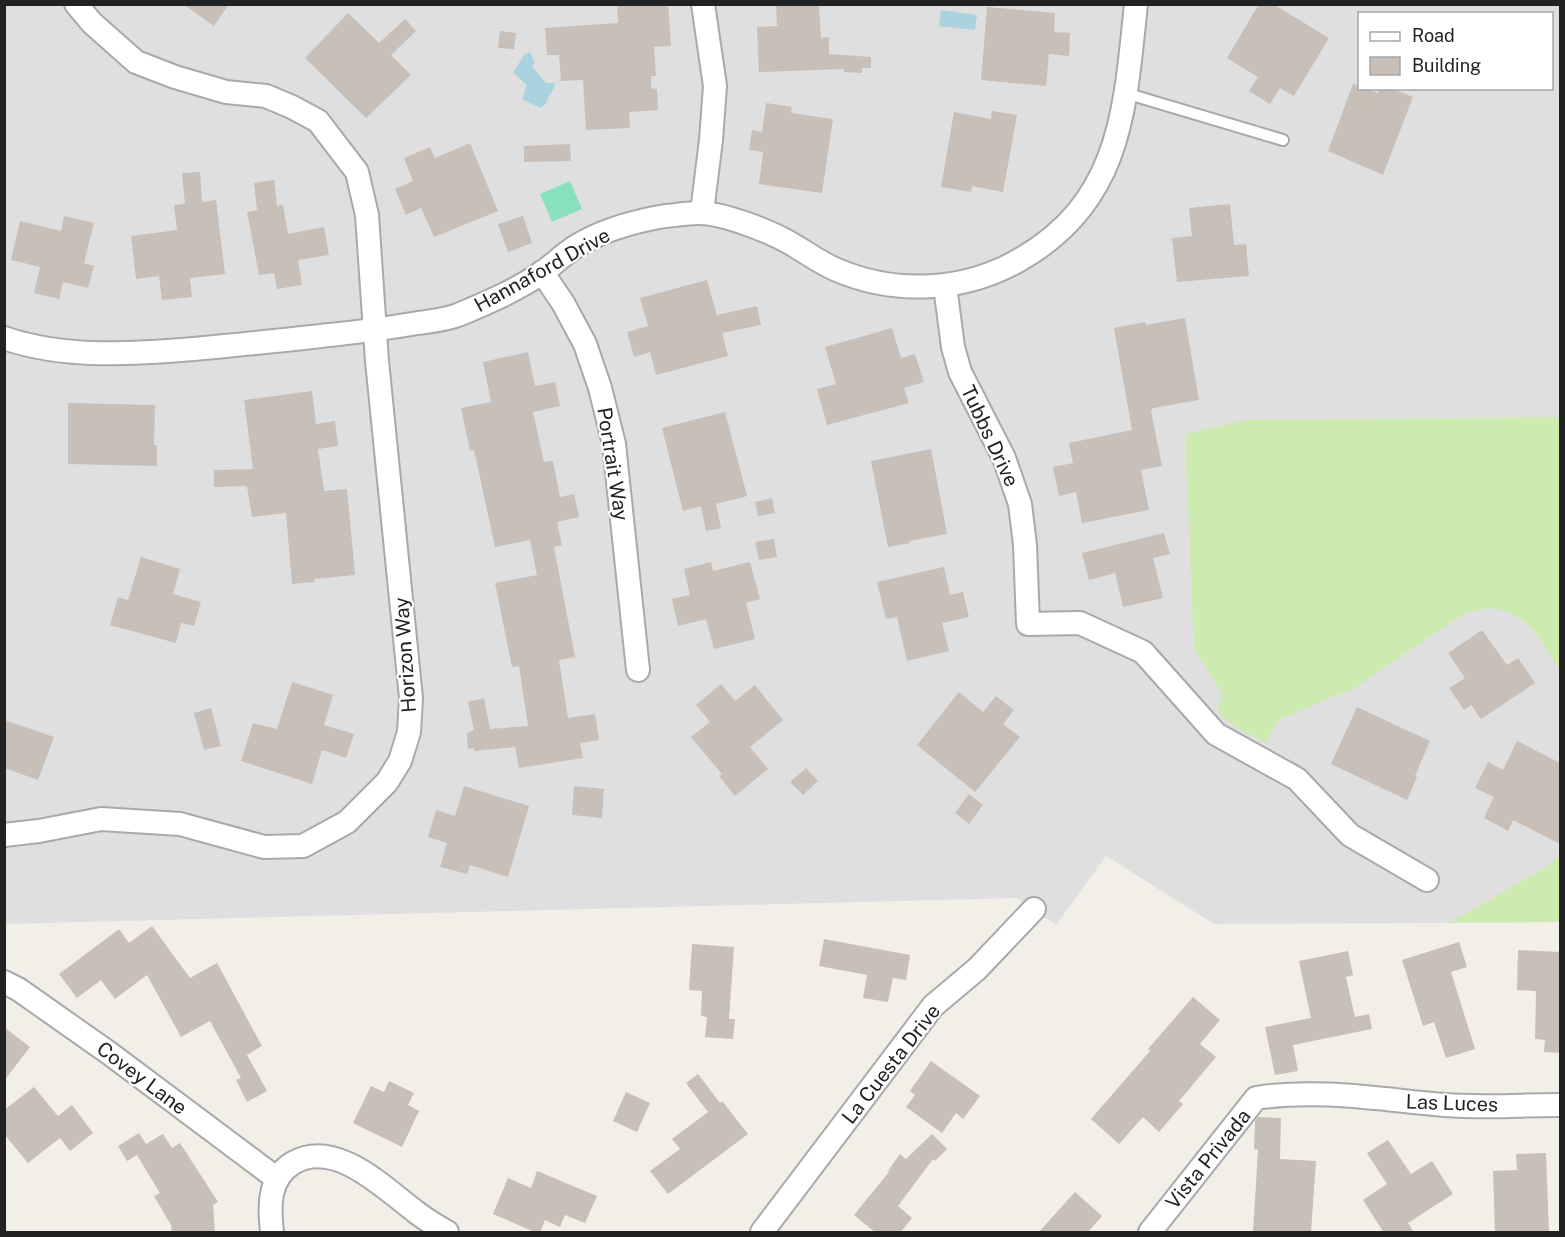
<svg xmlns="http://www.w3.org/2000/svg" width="1565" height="1237" font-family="'Public Sans',sans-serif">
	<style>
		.residential { fill: #e0dfdf; fill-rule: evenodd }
		.grass { fill: #cdebb0 }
		.pitch { fill: #88e0be }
		.water { fill: #aad3df }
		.building { fill: #c7bfb8 }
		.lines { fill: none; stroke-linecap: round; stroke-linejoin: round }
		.service-casing { stroke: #a9a9a9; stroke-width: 14 }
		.minor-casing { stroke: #a9a9a9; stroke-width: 26 }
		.service { stroke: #fff; stroke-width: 10 }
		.minor { stroke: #fff; stroke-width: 22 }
		.labels { text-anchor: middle; stroke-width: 4.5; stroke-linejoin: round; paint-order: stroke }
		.street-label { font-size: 20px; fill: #222; stroke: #fff }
	</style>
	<rect width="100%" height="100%" fill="#f2efe9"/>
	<path class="residential" d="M4 5H1560V922L1214 924 1106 856 1056 925 1017 898 5 924ZM1360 14H1552V88H1360Z"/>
	<g class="grass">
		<path d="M1560 417V671C1536 631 1513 592 1460 616L1355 688 1278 720 1266 743 1226 721 1217 710 1223 695 1194 649 1185 434 1246 420Z"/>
		<path d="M1560 856V922L1449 923 1543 869Z"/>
	</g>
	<path class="pitch" d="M570 181 582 209 552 222 540 194Z"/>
	<g class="water">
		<path d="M941 10 977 15 975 30 939 26Z"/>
		<path d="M530 52 535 63 532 66 546 83H555C555 91 547 96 546 104L540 108 522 99 527 85 513 73 524 55Z"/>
	</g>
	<g class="building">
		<path d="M183 4H229L214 26Z"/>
		<path d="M617 4H668L671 46 654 47 656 76H651V88L657 89 658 110 629 112 630 128 586 130 583 80 561 81 559 55H547L545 28 618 23Z"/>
		<path d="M776 4H819L821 38 829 37V54L871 57V68H862V73L844 72V69L759 72 757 27 777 26Z"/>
		<path d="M1259 4H1273L1329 38 1294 96 1280 88 1270 104 1249 91 1258 77 1227 58Z"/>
		<path d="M987 7 1055 13 1054 32 1070 33 1069 56 1049 54 1046 86 981 80Z"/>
		<path d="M348 13 379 43 405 19 416 31 391 55 411 75 366 118 305 58Z"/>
		<path d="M500 31 516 33 514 49 498 48Z"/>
		<path d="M1353 84 1359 86V88H1366L1378 93 1380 88H1390L1413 97 1383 175 1328 151Z"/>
		<path d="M766 103 792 107 791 113 833 119 822 193 759 184 763 152 749 150 752 130 762 132Z"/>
		<path d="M992 111 1017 115 1003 192 972 186 971 192 941 187 954 112 991 119Z"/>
		<path d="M470 143 498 211 434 237 421 208 406 215 395 189 413 181 404 158 430 147 435 158Z"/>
		<path d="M570 144 571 161 524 162V146Z"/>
		<path d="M200 172 202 202 216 200 225 274 190 278 192 297 162 300 159 276 136 279 131 236 177 230 174 205 185 204 182 173Z"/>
		<path d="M274 180 277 206 283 205 288 234 324 227 329 255 298 260 302 285 277 289 274 273 259 275 247 212 257 210 254 183Z"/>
		<path d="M1230 204 1234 245 1246 244 1249 276 1177 282 1172 238 1192 236 1189 208Z"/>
		<path d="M64 216 94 223 84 263 94 266 88 288 63 282 59 299 34 293 40 267 11 260 20 221 61 231Z"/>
		<path d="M523 216 532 243 508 252 498 224Z"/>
		<path d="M707 280 717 315 757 306 761 325 722 333 728 356 656 375 650 352 634 357 627 332 648 326 640 298Z"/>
		<path d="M1185 318 1199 400 1153 408 1151 411 1162 466 1141 470 1149 510 1082 523 1076 492 1059 496 1053 467 1073 463 1069 443 1132 430 1114 328 1145 322 1146 325Z"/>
		<path d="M892 328 901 358 915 354 924 382 904 388 909 403 827 425 817 389 836 384 825 347Z"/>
		<path d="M528 352 535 386 555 382 560 406 533 412 544 462 553 461 560 497 574 494 579 517 557 522 562 545 554 547 575 657 559 660 568 718 595 714 599 740 580 743 583 758 519 768 515 747 474 751V748L468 749 467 733 474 730 468 702 484 698 490 729 528 726 519 666 512 667 495 583 537 575 530 540 495 547 474 450 470 451 461 408 491 402 483 362Z"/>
		<path d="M312 391 316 424 335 421 338 446 318 449 324 491 347 489 355 575 314 579 315 582 292 584 286 513 252 517 247 486 214 487V470L253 469 244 400Z"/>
		<path d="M68 403 155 405 154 445H157V466L68 464Z"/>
		<path d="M725 412 747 496 716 504 721 528 706 531 701 506 683 511 662 428Z"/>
		<path d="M931 449 947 534 909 541 910 543 888 547 871 461Z"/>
		<path d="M772 498 775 513 758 516 755 502Z"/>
		<path d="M1164 533 1170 554 1153 558 1163 598 1123 607 1115 573 1089 580 1082 553Z"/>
		<path d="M774 539 777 557 759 560 755 542Z"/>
		<path d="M141 557 180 569 173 594 201 602 194 626 181 623 176 643 110 625 118 597 128 600Z"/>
		<path d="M711 562 713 571 750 562 760 599 746 603 755 639 714 649 706 619 678 626 672 599 690 595 684 569Z"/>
		<path d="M944 567 950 595 963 592 969 617 942 623 949 651 907 661 897 617 886 619 877 582Z"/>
		<path d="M1482 630 1507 665 1518 658 1535 683 1481 719 1471 705 1464 710 1449 688 1465 678 1448 653Z"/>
		<path d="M292 682 333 695 324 725 354 734 346 758 322 750 312 784 241 761 253 723 277 729Z"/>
		<path d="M721 684 735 701 755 685 783 720 750 747 768 769 735 796 719 776 722 774 691 737 710 722 696 705Z"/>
		<path d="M959 692 983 712 996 696 1014 710 1003 724 1020 737 975 792 917 745Z"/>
		<path d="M1357 707 1430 741 1415 776 1417 777 1407 800 1331 764Z"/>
		<path d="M211 708 221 746 204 750 194 713Z"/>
		<path d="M4 720 54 737 38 780 4 768Z"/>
		<path d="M1517 741 1560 763V844L1513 820 1508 831 1484 818 1494 797 1475 788 1488 762 1503 770Z"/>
		<path d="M806 768 818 781 803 795 790 782Z"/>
		<path d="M464 786 529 806 508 877 470 865 467 874 440 867 447 843 428 837 436 810 455 816Z"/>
		<path d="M574 786 604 789 602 818 572 815Z"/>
		<path d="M969 794 983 805 969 824 955 813Z"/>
		<path d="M152 926 190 978 217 963 262 1046 247 1055 267 1091 247 1102 236 1080 241 1078 210 1021 181 1037 147 975 115 999 101 980 77 998 59 974 119 929 129 943Z"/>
		<path d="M824 939 910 955 906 980 893 978 888 1002 863 998 867 975 819 966Z"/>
		<path d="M1459 942 1467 967 1451 972 1475 1049 1446 1058 1434 1022 1423 1026 1402 960Z"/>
		<path d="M692 944 734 947 729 1019H735L733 1039 705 1037 707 1017 701 1016 702 991 689 990Z"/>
		<path d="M1518 950 1560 952V1053L1544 1052 1545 1040 1535 1039 1536 991 1517 990Z"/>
		<path d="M1348 951 1353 975 1346 977 1355 1017 1369 1014 1372 1029 1293 1045 1298 1071 1275 1075 1265 1027 1311 1018 1299 961Z"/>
		<path d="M1193 997 1220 1020 1200 1044 1216 1057 1179 1101 1183 1104 1159 1132 1143 1117 1119 1144 1091 1119 1150 1051 1148 1049Z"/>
		<path d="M4 1027 30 1047 4 1081Z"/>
		<path d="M931 1061 980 1096 963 1119 956 1113 942 1133 906 1107 915 1095 910 1091Z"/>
		<path d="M698 1074 720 1103 722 1101 748 1134 668 1194 650 1171 680 1149 672 1139 708 1112 686 1083Z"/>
		<path d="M389 1081 414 1093 408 1105 419 1111 402 1147 353 1123 371 1086 384 1092Z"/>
		<path d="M34 1087 58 1116 72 1105 93 1133 70 1151 60 1138 28 1163 4 1134V1110Z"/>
		<path d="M626 1092 650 1103 637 1132 613 1121Z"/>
		<path d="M1258 1117 1281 1118 1280 1159 1316 1161 1311 1233H1253L1258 1150 1254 1149 1255 1121Z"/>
		<path d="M139 1133 146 1144 163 1134 172 1148 180 1143 218 1202 213 1205 215 1233H172L171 1225 154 1196 160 1193 137 1155 127 1161 118 1146Z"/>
		<path d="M932 1134 947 1149 935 1161 933 1159 898 1206 912 1218 900 1233H876L854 1215 889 1172 888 1171 900 1154 906 1159Z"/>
		<path d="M1388 1140 1411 1174 1432 1161 1453 1194 1408 1223 1414 1233H1384L1363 1200 1387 1184 1367 1153Z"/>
		<path d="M1546 1153 1549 1233H1495L1493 1171 1517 1170 1516 1154Z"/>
		<path d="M537 1171 597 1196 585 1223 565 1215 560 1227 545 1220 540 1233H537L493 1214 508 1178 531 1188Z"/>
		<path d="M1075 1192 1102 1216 1087 1233H1038Z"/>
	</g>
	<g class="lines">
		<g class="service-casing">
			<path id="service" d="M1125 93 1283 140"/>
		</g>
		<g class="minor-casing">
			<g id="minor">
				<path d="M702 212 711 140 715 86 703 4"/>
				<path d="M542 272 563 303 585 344 600 388 614 444 638 670"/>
				<path d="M945 286 953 347 960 372 1004 458 1020 504 1025 545 1028 624 1080 623 1143 652 1216 734 1297 779 1350 835 1427 880"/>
				<path d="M4 338C65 359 131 354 194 349 239 345 284 340 330 335 359 332 388 328 418 323 431 321 445 320 458 315 487 303 517 290 543 272 554 264 564 254 575 247 600 231 636 221 665 216 676 215 688 213 699 213 723 213 769 231 790 243 806 252 820 263 837 270 896 295 965 292 1021 259 1122 201 1125 108 1136 4"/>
				<path d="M4 835 39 831 101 819 180 824 264 847 303 846 347 822 387 782 400 761 409 732 411 698 377 361 367 215 357 172 318 121 292 107 266 96 226 92 175 77 136 62 92 23 76 4"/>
				<path d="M4 982 18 989 109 1053 276 1178"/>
				<path d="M272 1232C269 1207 268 1178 293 1163 335 1138 384 1188 416 1212 426 1220 437 1226 447 1232"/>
				<path d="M762 1232 933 1006 977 969 1034 909"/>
				<path d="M1150 1232 1256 1098C1316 1088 1384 1100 1445 1105 1483 1108 1522 1105 1560 1105"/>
			</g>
		</g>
		<use href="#service" class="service"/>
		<use href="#minor" class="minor"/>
	</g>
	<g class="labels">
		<g class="street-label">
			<text transform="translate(542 270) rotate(-29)" y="7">Hannaford Drive</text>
			<text transform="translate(990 436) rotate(65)" y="7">Tubbs Drive</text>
			<text transform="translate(613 464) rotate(81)" y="7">Portrait Way</text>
			<text transform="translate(405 655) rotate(-94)" y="7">Horizon Way</text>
			<text transform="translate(891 1064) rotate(-52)" y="7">La Cuesta Drive</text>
			<text transform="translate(142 1078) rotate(37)" y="7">Covey Lane</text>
			<text transform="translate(1452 1103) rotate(2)" y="7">Las Luces</text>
			<text transform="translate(1208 1159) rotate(-51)" y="7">Vista Privada</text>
		</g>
	</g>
	<rect width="1565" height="1237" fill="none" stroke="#222222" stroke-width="12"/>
	<rect x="1358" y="12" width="195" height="78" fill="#ffffff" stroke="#a7a7a7" stroke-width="1.5"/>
	<rect x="1370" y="32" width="30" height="9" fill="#ffffff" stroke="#a7a7a7" stroke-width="1.5"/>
	<text x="1412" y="42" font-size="18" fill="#222222">Road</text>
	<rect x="1370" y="57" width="30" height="18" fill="#c7bfb8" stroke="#a7a7a7" stroke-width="1.5"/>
	<text x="1412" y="72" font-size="18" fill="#222222">Building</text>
</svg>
